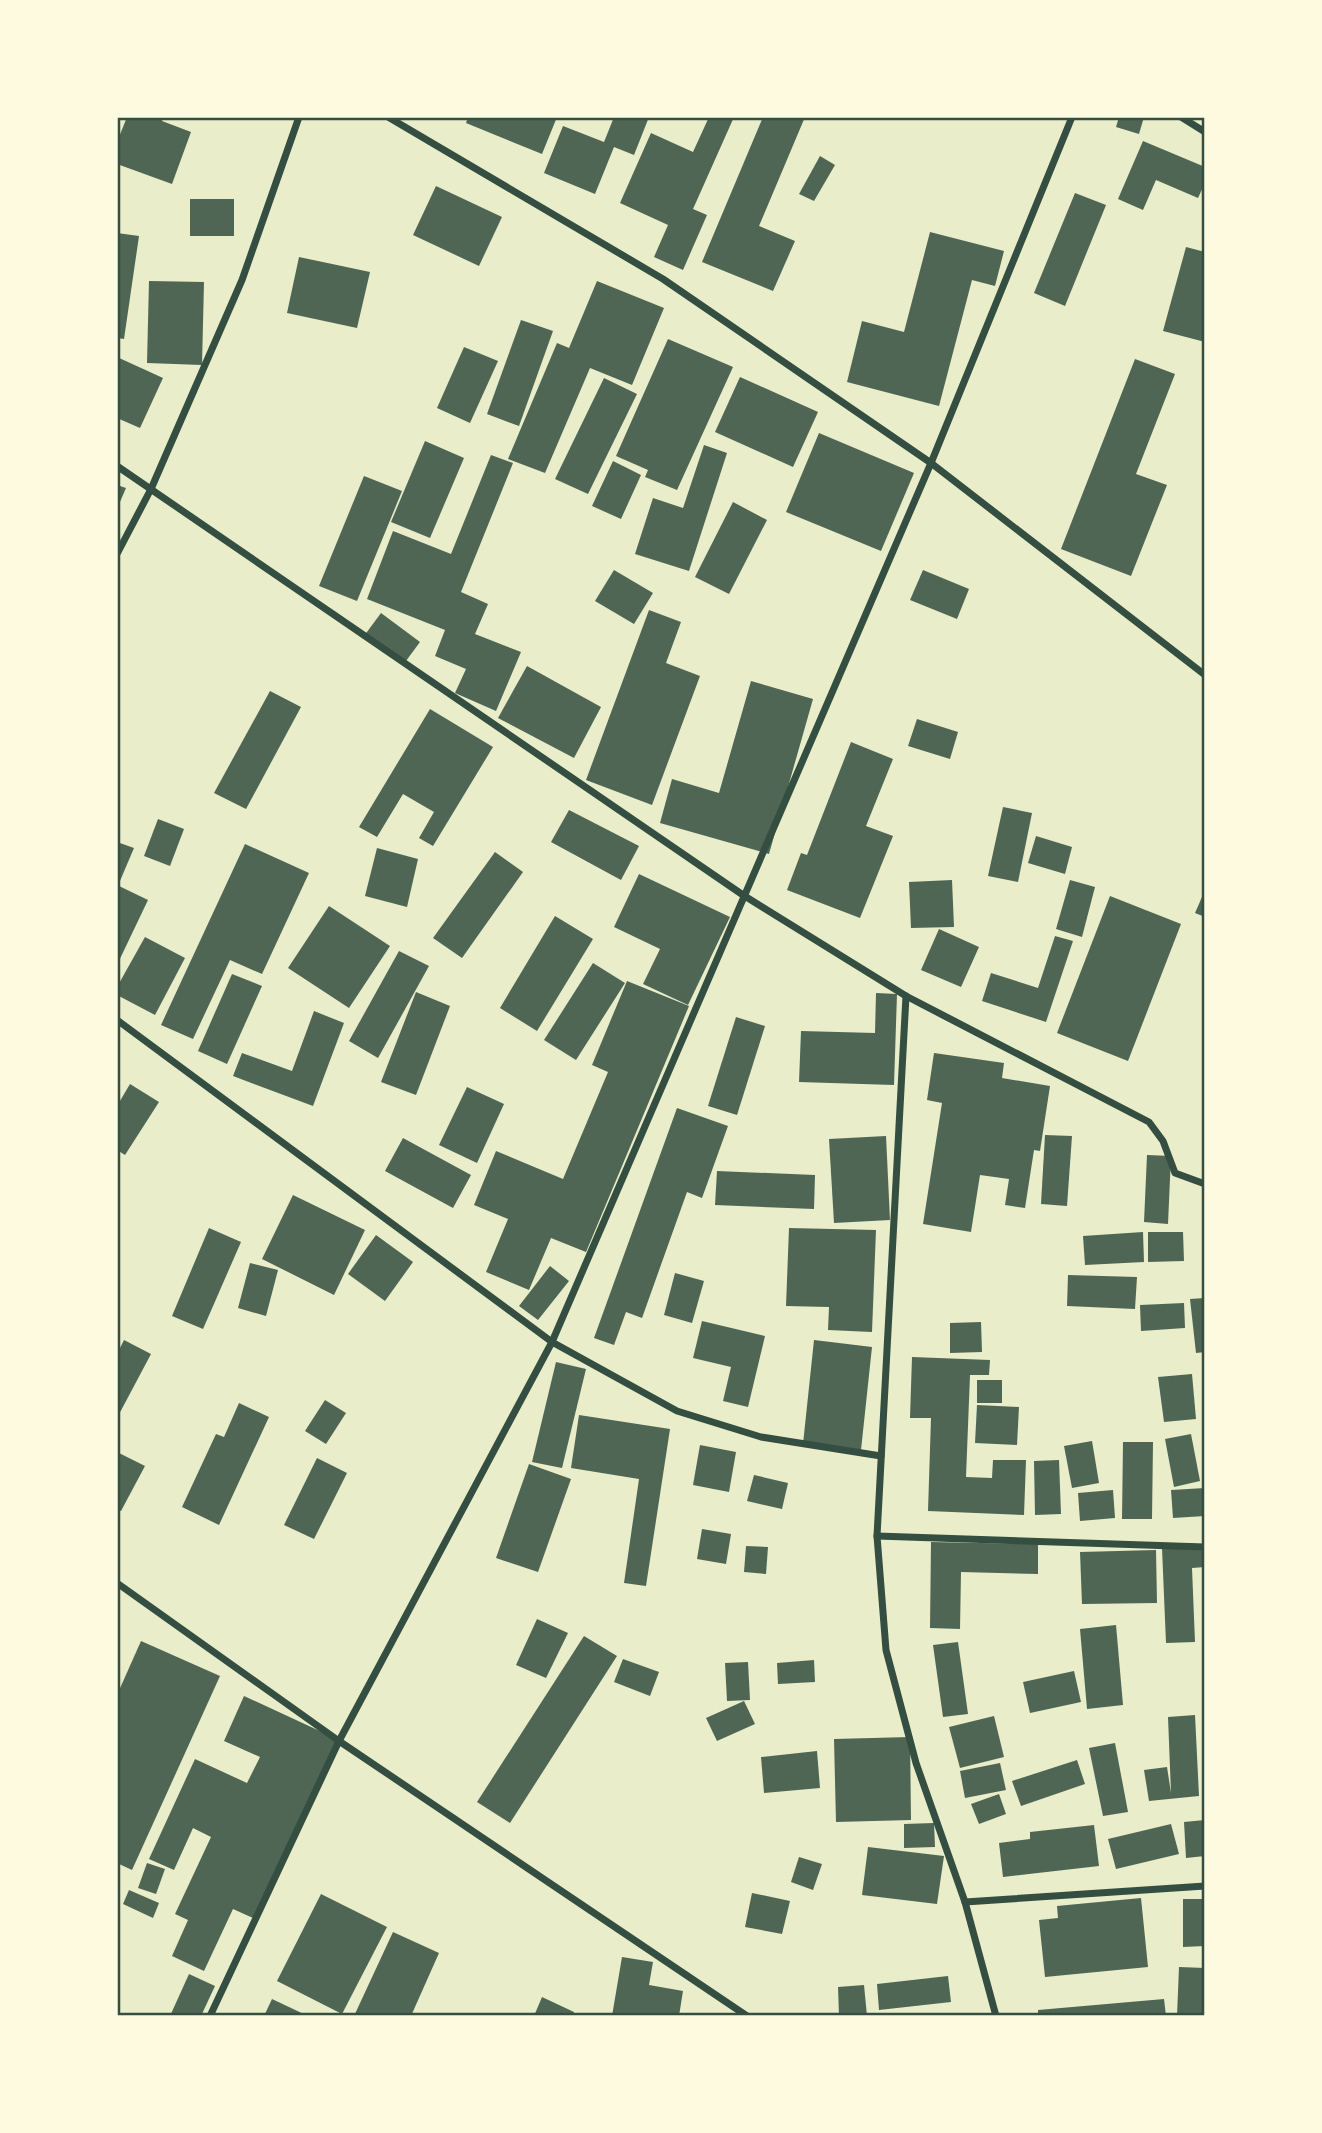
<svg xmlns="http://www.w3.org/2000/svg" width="1322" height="2133" font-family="'Times New Roman',serif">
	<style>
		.building { fill: #4f6655 }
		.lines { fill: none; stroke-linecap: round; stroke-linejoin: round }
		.minor { stroke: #344e41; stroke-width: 7 }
		.neatline { fill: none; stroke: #344e41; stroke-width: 2.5 }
	</style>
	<rect width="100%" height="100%" fill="#e9edc9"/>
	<g class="building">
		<path d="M127 117H163L162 121 191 132 172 184 117 164V142Z"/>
		<path d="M468 117H557L542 154 466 123Z"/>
		<path d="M614 117H649L634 155 614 147 595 194 544 173 563 126 604 142Z"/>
		<path d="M709 117H734L693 209 707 215 683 270 654 257 668 225 620 203 651 133 693 152Z"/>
		<path d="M763 117H805L759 226 795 241 773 291 702 262Z"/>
		<path d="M1119 117H1144L1139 134 1116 127Z"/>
		<path d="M1143 141 1205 167V183L1198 198 1156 180 1143 210 1118 199Z"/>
		<path d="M820 156 835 165 814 201 799 194Z"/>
		<path d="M436 186 502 217 479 266 413 235Z"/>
		<path d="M1075 193 1106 205 1065 306 1034 293Z"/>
		<rect x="190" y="199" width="44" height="37"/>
		<path d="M930 232 1004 251 995 286 972 280 939 406 847 382 862 321 904 332Z"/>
		<path d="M117 233 139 236 124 339 117 338Z"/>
		<path d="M1186 247 1205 252V342L1163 331Z"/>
		<path d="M299 257 370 272 357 328 287 313Z"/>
		<path d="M149 281 204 282 202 365 147 363Z"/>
		<path d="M597 281 664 308 632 385 590 368 545 473 508 459 557 343 569 348Z"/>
		<path d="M521 320 553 331 519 426 487 414Z"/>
		<path d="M668 339 733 367 677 490 645 477 648 470 616 456Z"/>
		<path d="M464 347 498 361 470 423 437 408Z"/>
		<path d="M117 357 163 378 140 428 117 418Z"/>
		<path d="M1135 359 1175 374 1136 474 1167 485 1131 576 1061 549Z"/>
		<path d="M740 377 818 412 793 467 715 432Z"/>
		<path d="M604 378 637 394 588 494 555 479Z"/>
		<path d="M819 433 914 473 881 551 786 512Z"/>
		<path d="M425 441 464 458 430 538 391 522Z"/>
		<path d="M704 445 727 453 689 571 635 554 653 498 683 508Z"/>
		<path d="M491 455 513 463 461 592 488 604 475 634 521 652 496 711 455 693 466 669 435 656 445 630 367 599 393 531 451 554Z"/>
		<path d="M613 461 641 475 621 519 592 506Z"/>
		<path d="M364 476 402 491 357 601 319 586Z"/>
		<path d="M117 485 126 488 117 509Z"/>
		<path d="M733 502 767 520 729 594 695 577Z"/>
		<path d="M614 570 653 593 634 624 595 601Z"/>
		<path d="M923 570 969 589 957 619 910 600Z"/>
		<path d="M649 610 681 622 666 663 700 676 652 805 586 780Z"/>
		<path d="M381 613 420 642 403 665 364 636Z"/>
		<path d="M527 666 601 707 574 758 498 718Z"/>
		<path d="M751 681 813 699 769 854 660 823 672 779 719 793Z"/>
		<path d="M270 691 301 707 246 809 214 793Z"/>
		<path d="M430 709 493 747 433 846 419 838 434 812 403 794 377 837 359 827Z"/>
		<path d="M917 719 958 732 950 759 908 746Z"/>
		<path d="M851 742 893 759 866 826 893 836 860 918 787 890 801 853 807 855Z"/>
		<path d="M1003 807 1032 813 1018 882 988 876Z"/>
		<path d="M569 810 639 846 621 880 551 842Z"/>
		<path d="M158 819 184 829 170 866 144 856Z"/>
		<path d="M1036 836 1072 847 1065 874 1028 863Z"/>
		<path d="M117 842 134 848 117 888Z"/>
		<path d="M245 844 309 873 262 974 230 960 193 1039 161 1025Z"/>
		<path d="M377 848 418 859 407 907 365 896Z"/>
		<path d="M495 852 523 872 462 958 433 938Z"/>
		<path d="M639 874 730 917 688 1005 643 984 660 949 614 927Z"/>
		<path d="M952 880 954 927 911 928 909 882Z"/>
		<path d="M1070 880 1095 887 1082 937 1056 929Z"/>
		<path d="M119 886 148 900 117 965V889Z"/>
		<path d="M1205 890V917L1195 913Z"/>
		<path d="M1110 896 1181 924 1128 1061 1057 1033Z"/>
		<path d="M329 906 390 946 349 1008 288 968Z"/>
		<path d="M555 916 593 939 537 1031 500 1008Z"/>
		<path d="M939 929 979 947 961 987 921 970Z"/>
		<path d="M1055 936 1073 941 1046 1022 982 1001 991 973 1038 988Z"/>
		<path d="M145 937 185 958 155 1015 117 995V987Z"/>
		<path d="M399 951 429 966 378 1058 349 1041Z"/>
		<path d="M593 963 625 983 576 1060 544 1040Z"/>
		<path d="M232 974 262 986 227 1064 198 1051Z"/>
		<path d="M627 981 689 1006 586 1252 551 1238 529 1290 486 1272 508 1219 474 1205 496 1151 563 1179 608 1072 592 1065Z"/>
		<path d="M416 992 450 1006 416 1095 381 1082Z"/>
		<path d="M876 993 897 994 894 1085 799 1082 801 1031 875 1033Z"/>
		<path d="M314 1011 344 1023 313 1106 233 1076 242 1053 292 1071Z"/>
		<path d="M736 1017 765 1026 737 1115 708 1106Z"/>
		<path d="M934 1053 1004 1063 1002 1078 1050 1086 1040 1151 1034 1150 1025 1208 1005 1205 1009 1179 980 1175 971 1232 923 1224 942 1103 927 1100Z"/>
		<path d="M130 1084 159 1102 125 1155 117 1150V1106Z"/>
		<path d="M467 1087 504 1104 477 1163 439 1145Z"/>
		<path d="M677 1108 728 1126 702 1198 687 1192 642 1318 626 1312 614 1345 594 1338Z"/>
		<path d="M1045 1135 1072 1136 1067 1206 1041 1204Z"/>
		<path d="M886 1136 890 1220 834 1223 829 1139Z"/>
		<path d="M403 1138 471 1175 453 1208 385 1171Z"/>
		<path d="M1147 1155 1171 1156 1168 1224 1144 1222Z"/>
		<path d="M717 1171 815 1175 814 1209 715 1205Z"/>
		<path d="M293 1195 365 1230 334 1295 262 1259Z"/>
		<path d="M209 1228 241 1242 203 1329 172 1316Z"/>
		<path d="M789 1228 876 1230 872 1332 828 1330 829 1307 786 1306Z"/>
		<path d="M1143 1232 1144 1262 1085 1265 1083 1236Z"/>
		<path d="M1148 1232H1183L1184 1261 1148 1262Z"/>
		<path d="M376 1235 413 1262 385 1301 348 1274Z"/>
		<path d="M250 1263 278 1270 266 1316 238 1308Z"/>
		<path d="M550 1266 569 1281 538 1320 519 1306Z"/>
		<path d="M675 1273 704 1281 692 1323 664 1315Z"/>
		<path d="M1068 1275 1137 1277 1135 1309 1067 1306Z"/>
		<path d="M1205 1298V1352L1196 1353 1190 1299Z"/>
		<path d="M1184 1303 1185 1328 1141 1331 1140 1305Z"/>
		<path d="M702 1321 765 1336 748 1407 723 1401 731 1367 693 1358Z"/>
		<path d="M981 1322 982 1352 950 1353V1323Z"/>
		<path d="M124 1340 151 1354 117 1418V1354Z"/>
		<path d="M814 1340 872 1347 861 1450 803 1444Z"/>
		<path d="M912 1357 990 1360 989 1375H970L966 1477 992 1478 993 1460H1026L1024 1515 928 1511 931 1418H910Z"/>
		<path d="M556 1362 586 1369 562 1468 532 1462Z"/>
		<path d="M1192 1374 1196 1419 1164 1422 1158 1377Z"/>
		<rect x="977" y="1380" width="25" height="23"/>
		<path d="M325 1400 346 1413 326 1444 305 1431Z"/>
		<path d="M239 1403 269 1417 219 1525 182 1507 216 1434 224 1437Z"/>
		<path d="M977 1405 1019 1407 1017 1445 975 1443Z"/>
		<path d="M579 1415 670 1429 646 1586 624 1583 639 1479 571 1468Z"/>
		<path d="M1191 1434 1200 1481 1174 1487 1165 1439Z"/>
		<path d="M1092 1441 1099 1483 1072 1488 1064 1446Z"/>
		<path d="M1123 1442H1153L1152 1519H1122Z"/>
		<path d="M700 1445 736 1452 729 1492 693 1485Z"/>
		<path d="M117 1452 145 1466 121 1511 117 1510Z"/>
		<path d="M317 1458 347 1473 314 1539 284 1525Z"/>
		<path d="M1059 1460 1061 1514 1035 1515 1034 1461Z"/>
		<path d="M529 1464 571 1479 538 1572 496 1558Z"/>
		<path d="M754 1475 788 1483 782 1509 747 1501Z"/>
		<path d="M1205 1488V1516L1173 1518 1171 1490Z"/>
		<path d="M1113 1490 1115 1518 1080 1521 1078 1493Z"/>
		<path d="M702 1529 731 1534 726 1564 697 1559Z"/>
		<path d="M931 1542 1038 1544V1574L961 1572 960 1629 930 1628Z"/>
		<path d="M746 1546 768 1547 766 1574 744 1572Z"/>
		<path d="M1205 1546V1567L1192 1568 1195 1642 1166 1643 1162 1548Z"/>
		<path d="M1156 1550 1157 1603 1082 1604 1080 1552Z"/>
		<path d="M537 1619 568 1633 546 1678 516 1665Z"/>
		<path d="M1116 1625 1123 1705 1087 1709 1080 1629Z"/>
		<path d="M584 1636 617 1656 510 1823 477 1802Z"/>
		<path d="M141 1641 220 1676 132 1870 117 1863V1695Z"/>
		<path d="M958 1642 968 1714 943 1717 933 1645Z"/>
		<path d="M623 1659 659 1672 650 1696 614 1682Z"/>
		<path d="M814 1660 815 1682 778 1684 777 1663Z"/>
		<path d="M748 1662 750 1700 727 1701 725 1663Z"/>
		<path d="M1074 1671 1081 1702 1030 1713 1023 1682Z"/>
		<path d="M244 1696 337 1739 253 1918 233 1909 204 1971 172 1956 188 1920 175 1914 211 1837 193 1828 174 1870 149 1859 195 1759 247 1783 260 1757 224 1741Z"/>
		<path d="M744 1701 755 1724 717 1741 706 1718Z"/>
		<path d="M1195 1715 1199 1796 1149 1801 1144 1770 1167 1767 1171 1793 1168 1717Z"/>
		<path d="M994 1716 1004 1757 960 1768 949 1727Z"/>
		<path d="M910 1737 911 1820 836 1822 834 1739Z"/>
		<path d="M1115 1743 1128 1812 1103 1816 1089 1748Z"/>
		<path d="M817 1751 820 1788 764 1793 761 1757Z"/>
		<path d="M1077 1760 1085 1784 1021 1806 1012 1781Z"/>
		<path d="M1000 1763 1006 1790 965 1798 960 1771Z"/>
		<path d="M999 1794 1006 1814 979 1824 971 1804Z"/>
		<path d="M1205 1820V1856L1186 1858 1184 1822Z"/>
		<path d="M934 1823 935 1847 904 1848V1824Z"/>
		<path d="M1171 1824 1179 1854 1116 1869 1108 1839Z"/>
		<path d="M1094 1825 1099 1866 1003 1877 999 1843 1030 1839V1832Z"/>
		<path d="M868 1847 944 1856 937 1904 862 1895Z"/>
		<path d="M799 1857 822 1864 813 1890 791 1882Z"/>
		<path d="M147 1863 165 1869 156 1894 138 1888Z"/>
		<path d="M129 1890 159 1903 153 1918 123 1904Z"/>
		<path d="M752 1893 790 1901 782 1934 745 1927Z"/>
		<path d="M321 1894 387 1927 342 2014 277 1981Z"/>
		<path d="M1141 1898 1148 1967 1045 1977 1039 1920 1058 1918 1057 1906Z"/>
		<path d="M1183 1899H1205V1946L1183 1947Z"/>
		<path d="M393 1932 439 1953 411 2016H354Z"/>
		<path d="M622 1957 653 1962 649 1985 683 1991 679 2016H612Z"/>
		<path d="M1179 1967 1205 1968V2016H1177Z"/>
		<path d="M189 1974 215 1986 201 2016H170Z"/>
		<path d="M948 1976 951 2002 879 2010 877 1984Z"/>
		<path d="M864 1985 867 2016H839L838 1987Z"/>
		<path d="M542 1997 574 2012 573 2016H534Z"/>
		<path d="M272 1999 308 2016H264Z"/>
		<path d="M1164 1999 1166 2016H1038V2010Z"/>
	</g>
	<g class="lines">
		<g class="minor">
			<path d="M388 117 663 279 931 463 1205 675"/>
			<path d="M1181 117 1205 132"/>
			<path d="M117 466 743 895 906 996 1149 1122 1163 1141 1175 1173 1205 1184"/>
			<path d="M117 554 151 489 242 280 299 117"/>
			<path d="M906 996 877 1536 886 1650 916 1763 965 1902 996 2016"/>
			<path d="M117 1020 552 1342 677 1411 761 1437 881 1456"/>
			<path d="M877 1536 1205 1547"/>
			<path d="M117 1583 339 1741 747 2016"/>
			<path d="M965 1902 1205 1886"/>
			<path d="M210 2016 339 1741 552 1342 931 463 1072 117"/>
		</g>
	</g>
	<rect width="1322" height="2133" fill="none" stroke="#fefae0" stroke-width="238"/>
	<rect x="119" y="119" width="1084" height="1895" class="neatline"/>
</svg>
